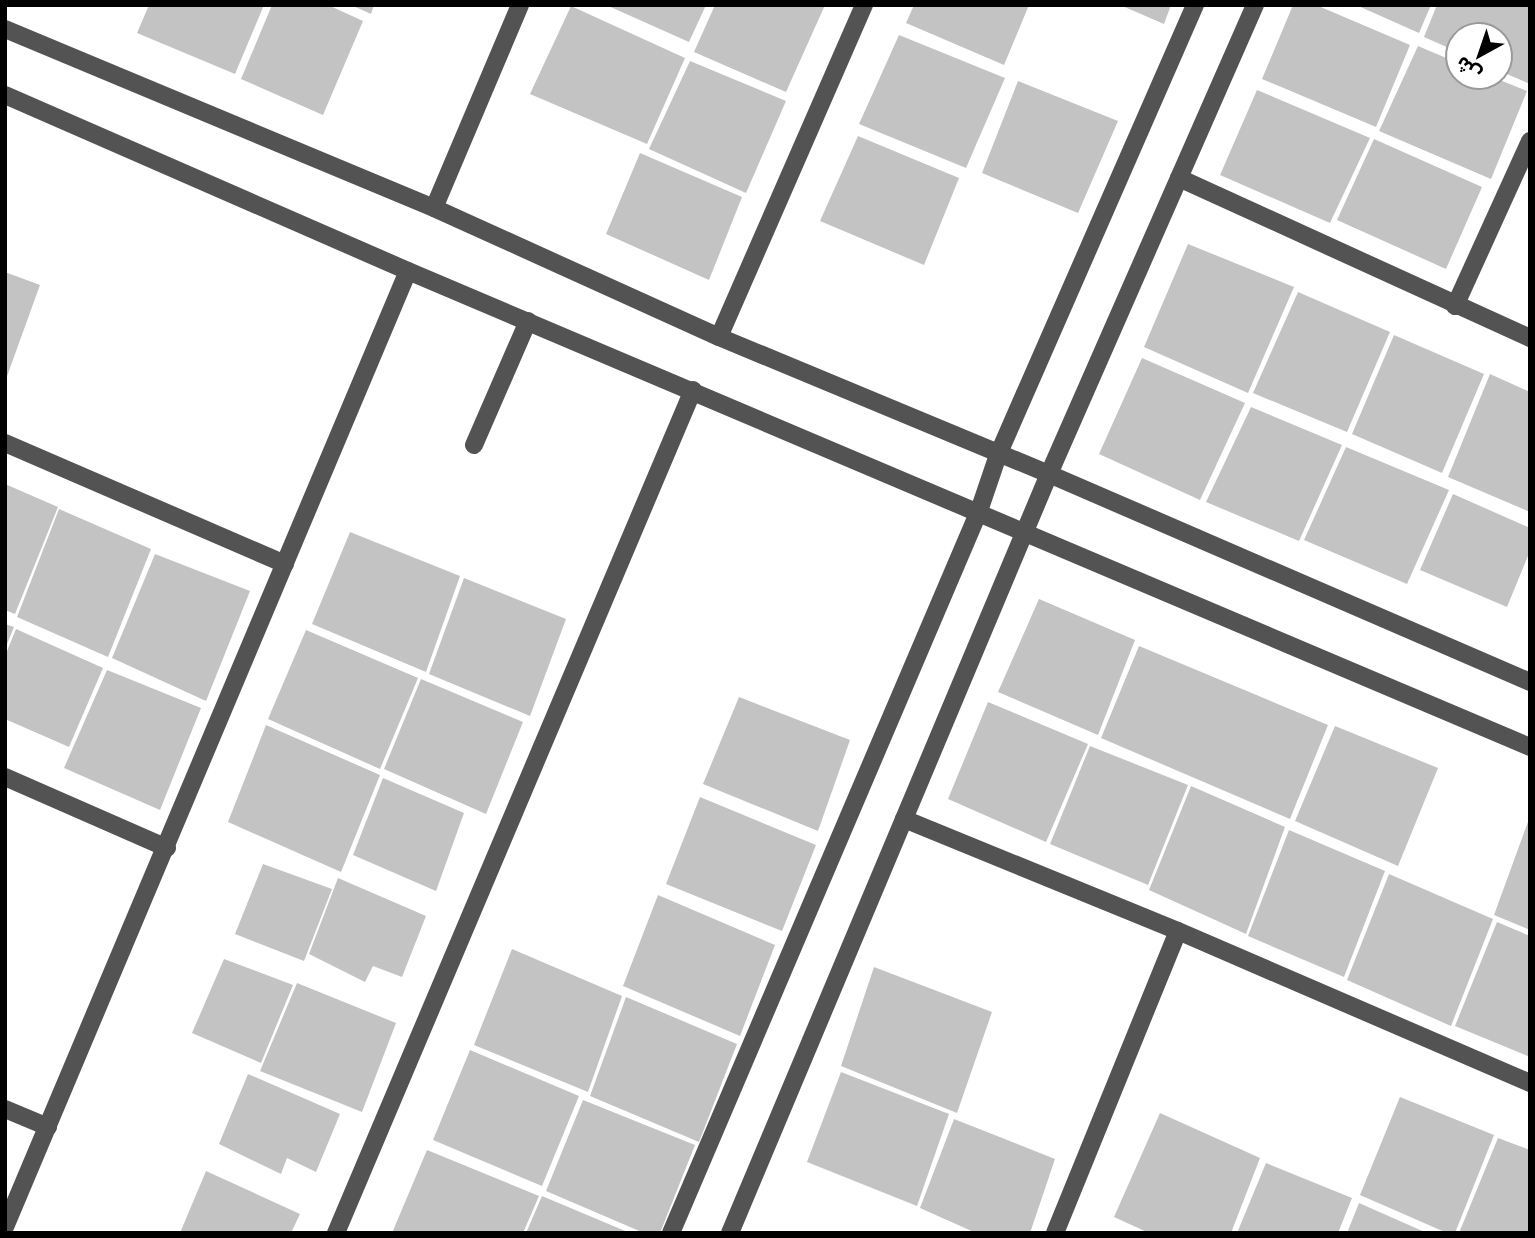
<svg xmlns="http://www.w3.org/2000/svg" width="1535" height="1238" font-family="'Asap Condensed','Noto Sans Arabic',sans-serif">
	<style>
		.building { fill: #c3c3c3 }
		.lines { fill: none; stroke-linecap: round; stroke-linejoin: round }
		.minor { stroke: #535353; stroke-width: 18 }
	</style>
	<rect width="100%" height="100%" fill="#fff"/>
	<g class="building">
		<path d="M149 5H264L235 74 137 33Z"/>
		<path d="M272 5H328L363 21 323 115 241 79Z"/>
		<path d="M351 5H374L371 14Z"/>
		<path d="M606 5H706L689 42Z"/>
		<path d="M715 5H825L786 92 694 52Z"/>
		<path d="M914 5H1029L1004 65 906 23Z"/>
		<path d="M1120 5H1171L1164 24Z"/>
		<path d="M1293 5H1316L1410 45 1376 127 1262 79Z"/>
		<path d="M1356 5H1431L1419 33Z"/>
		<path d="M1437 5H1530V84L1500 71V35H1458V52L1424 37Z"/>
		<path d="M571 6 685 58 647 144 530 94Z"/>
		<path d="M899 35 1005 78 966 168 859 124Z"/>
		<path d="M1418 46 1458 63V77H1492L1527 91 1491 179 1379 131Z"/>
		<path d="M690 61 786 101 746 193 649 149Z"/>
		<path d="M1018 81 1118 121 1078 213 982 173Z"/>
		<path d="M1257 90 1370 138 1330 223 1220 175Z"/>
		<path d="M858 136 959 178 924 265 820 221Z"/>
		<path d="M1374 139 1482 187 1446 269 1337 220Z"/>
		<path d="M640 153 742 197 709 280 606 234Z"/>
		<path d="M1188 244 1294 287 1248 393 1144 347Z"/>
		<path d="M5 272 40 285 6 379H5Z"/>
		<path d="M1298 292 1390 332 1347 432 1253 393Z"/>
		<path d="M1394 335 1484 374 1442 473 1352 434Z"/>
		<path d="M1142 358 1245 403 1200 500 1099 454Z"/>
		<path d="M1490 374 1530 392V512L1448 477Z"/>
		<path d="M1251 407 1342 445 1299 541 1206 502Z"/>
		<path d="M1346 447 1449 490 1407 584 1304 540Z"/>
		<path d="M5 484 58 507 15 614 5 610Z"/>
		<path d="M1453 494 1530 528V551L1507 607 1420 570Z"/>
		<path d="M59 509 151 549 108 657 17 617Z"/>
		<path d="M350 532 460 576 426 672 312 624Z"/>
		<path d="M155 554 250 591 206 701 112 658Z"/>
		<path d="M464 578 566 619 530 716 429 674Z"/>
		<path d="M1039 599 1135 640 1098 735 998 692Z"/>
		<path d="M5 624 14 627 5 649Z"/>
		<path d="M16 629 103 668 69 747 5 719V656Z"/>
		<path d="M306 630 418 678 380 769 268 719Z"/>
		<path d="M1139 646 1328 725 1290 819 1101 738Z"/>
		<path d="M107 670 201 708 160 810 64 768Z"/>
		<path d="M421 679 523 722 486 814 384 769Z"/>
		<path d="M739 697 850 740 818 831 703 784Z"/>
		<path d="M988 702 1088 744 1046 842 948 799Z"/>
		<path d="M266 725 380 775 341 872 228 822Z"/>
		<path d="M1335 726 1438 768 1398 866 1295 821Z"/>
		<path d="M1090 746 1188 785 1148 885 1050 844Z"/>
		<path d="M383 778 464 813 436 891 353 855Z"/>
		<path d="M1191 786 1285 827 1246 934 1149 890Z"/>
		<path d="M700 797 816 845 782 931 666 884Z"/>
		<path d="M1529 819H1530V930L1494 915Z"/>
		<path d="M1289 830 1385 871 1344 977 1248 936Z"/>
		<path d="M263 864 332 889 304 961 235 934Z"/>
		<path d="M1389 874 1493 919 1451 1026 1347 980Z"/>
		<path d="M338 878 426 916 402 977 373 966 365 982 309 954Z"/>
		<path d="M658 895 775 945 740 1036 623 986Z"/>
		<path d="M1497 922 1530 936V1057L1455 1026Z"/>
		<path d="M512 949 622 996 588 1092 474 1045Z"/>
		<path d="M224 959 293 985 261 1063 192 1033Z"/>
		<path d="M874 967 992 1012 957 1113 841 1066Z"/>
		<path d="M297 983 396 1023 362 1112 260 1071Z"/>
		<path d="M626 997 737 1044 699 1142 590 1096Z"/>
		<path d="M470 1050 579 1096 542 1186 433 1140Z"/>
		<path d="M841 1072 949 1114 917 1206 807 1162Z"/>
		<path d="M248 1074 340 1114 316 1172 287 1158 281 1174 219 1144Z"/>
		<path d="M1400 1097 1494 1135 1455 1233H1447L1360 1195Z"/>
		<path d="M583 1100 695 1145 660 1233H644L546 1191Z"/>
		<path d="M1160 1113 1260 1158 1231 1233H1149L1114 1217Z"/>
		<path d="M954 1119 1055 1159 1030 1233H976L920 1208Z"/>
		<path d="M1498 1138 1530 1150V1233H1459Z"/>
		<path d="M427 1150 539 1196 523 1233H392Z"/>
		<path d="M1266 1163 1352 1198 1338 1233H1237Z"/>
		<path d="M206 1171 300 1214 291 1233H180Z"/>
		<path d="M542 1196 630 1233H526Z"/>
		<path d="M1359 1203 1427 1233H1347Z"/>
	</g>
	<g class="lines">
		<g class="minor">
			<path d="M5 29 434 208 719 337 1049 474 1530 682"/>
			<path d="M5 95 408 271"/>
			<path d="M1179 178 1530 338"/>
			<path d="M434 208 520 5"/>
			<path d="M1455 306 1530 141"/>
			<path d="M719 337 864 5"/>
			<path d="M5 443 285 564"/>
			<path d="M474 445 528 321"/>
			<path d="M5 777 167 848"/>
			<path d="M904 819 1178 931 1530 1083"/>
			<path d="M5 1109 48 1127"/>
			<path d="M5 1227 408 271 1530 747"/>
			<path d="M336 1233 693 390"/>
			<path d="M671 1233 979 511 998 455 1195 5"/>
			<path d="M730 1233 1049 474 1255 5"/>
			<path d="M1055 1233 1178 931"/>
		</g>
	</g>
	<rect width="1535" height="1238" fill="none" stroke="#000000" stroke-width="14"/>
	<g transform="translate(1479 56) rotate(220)"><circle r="33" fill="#ffffff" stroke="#999999" stroke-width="2"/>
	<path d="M0-5L12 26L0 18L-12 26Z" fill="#000000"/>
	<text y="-10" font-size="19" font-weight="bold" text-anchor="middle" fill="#000000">ش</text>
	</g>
</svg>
